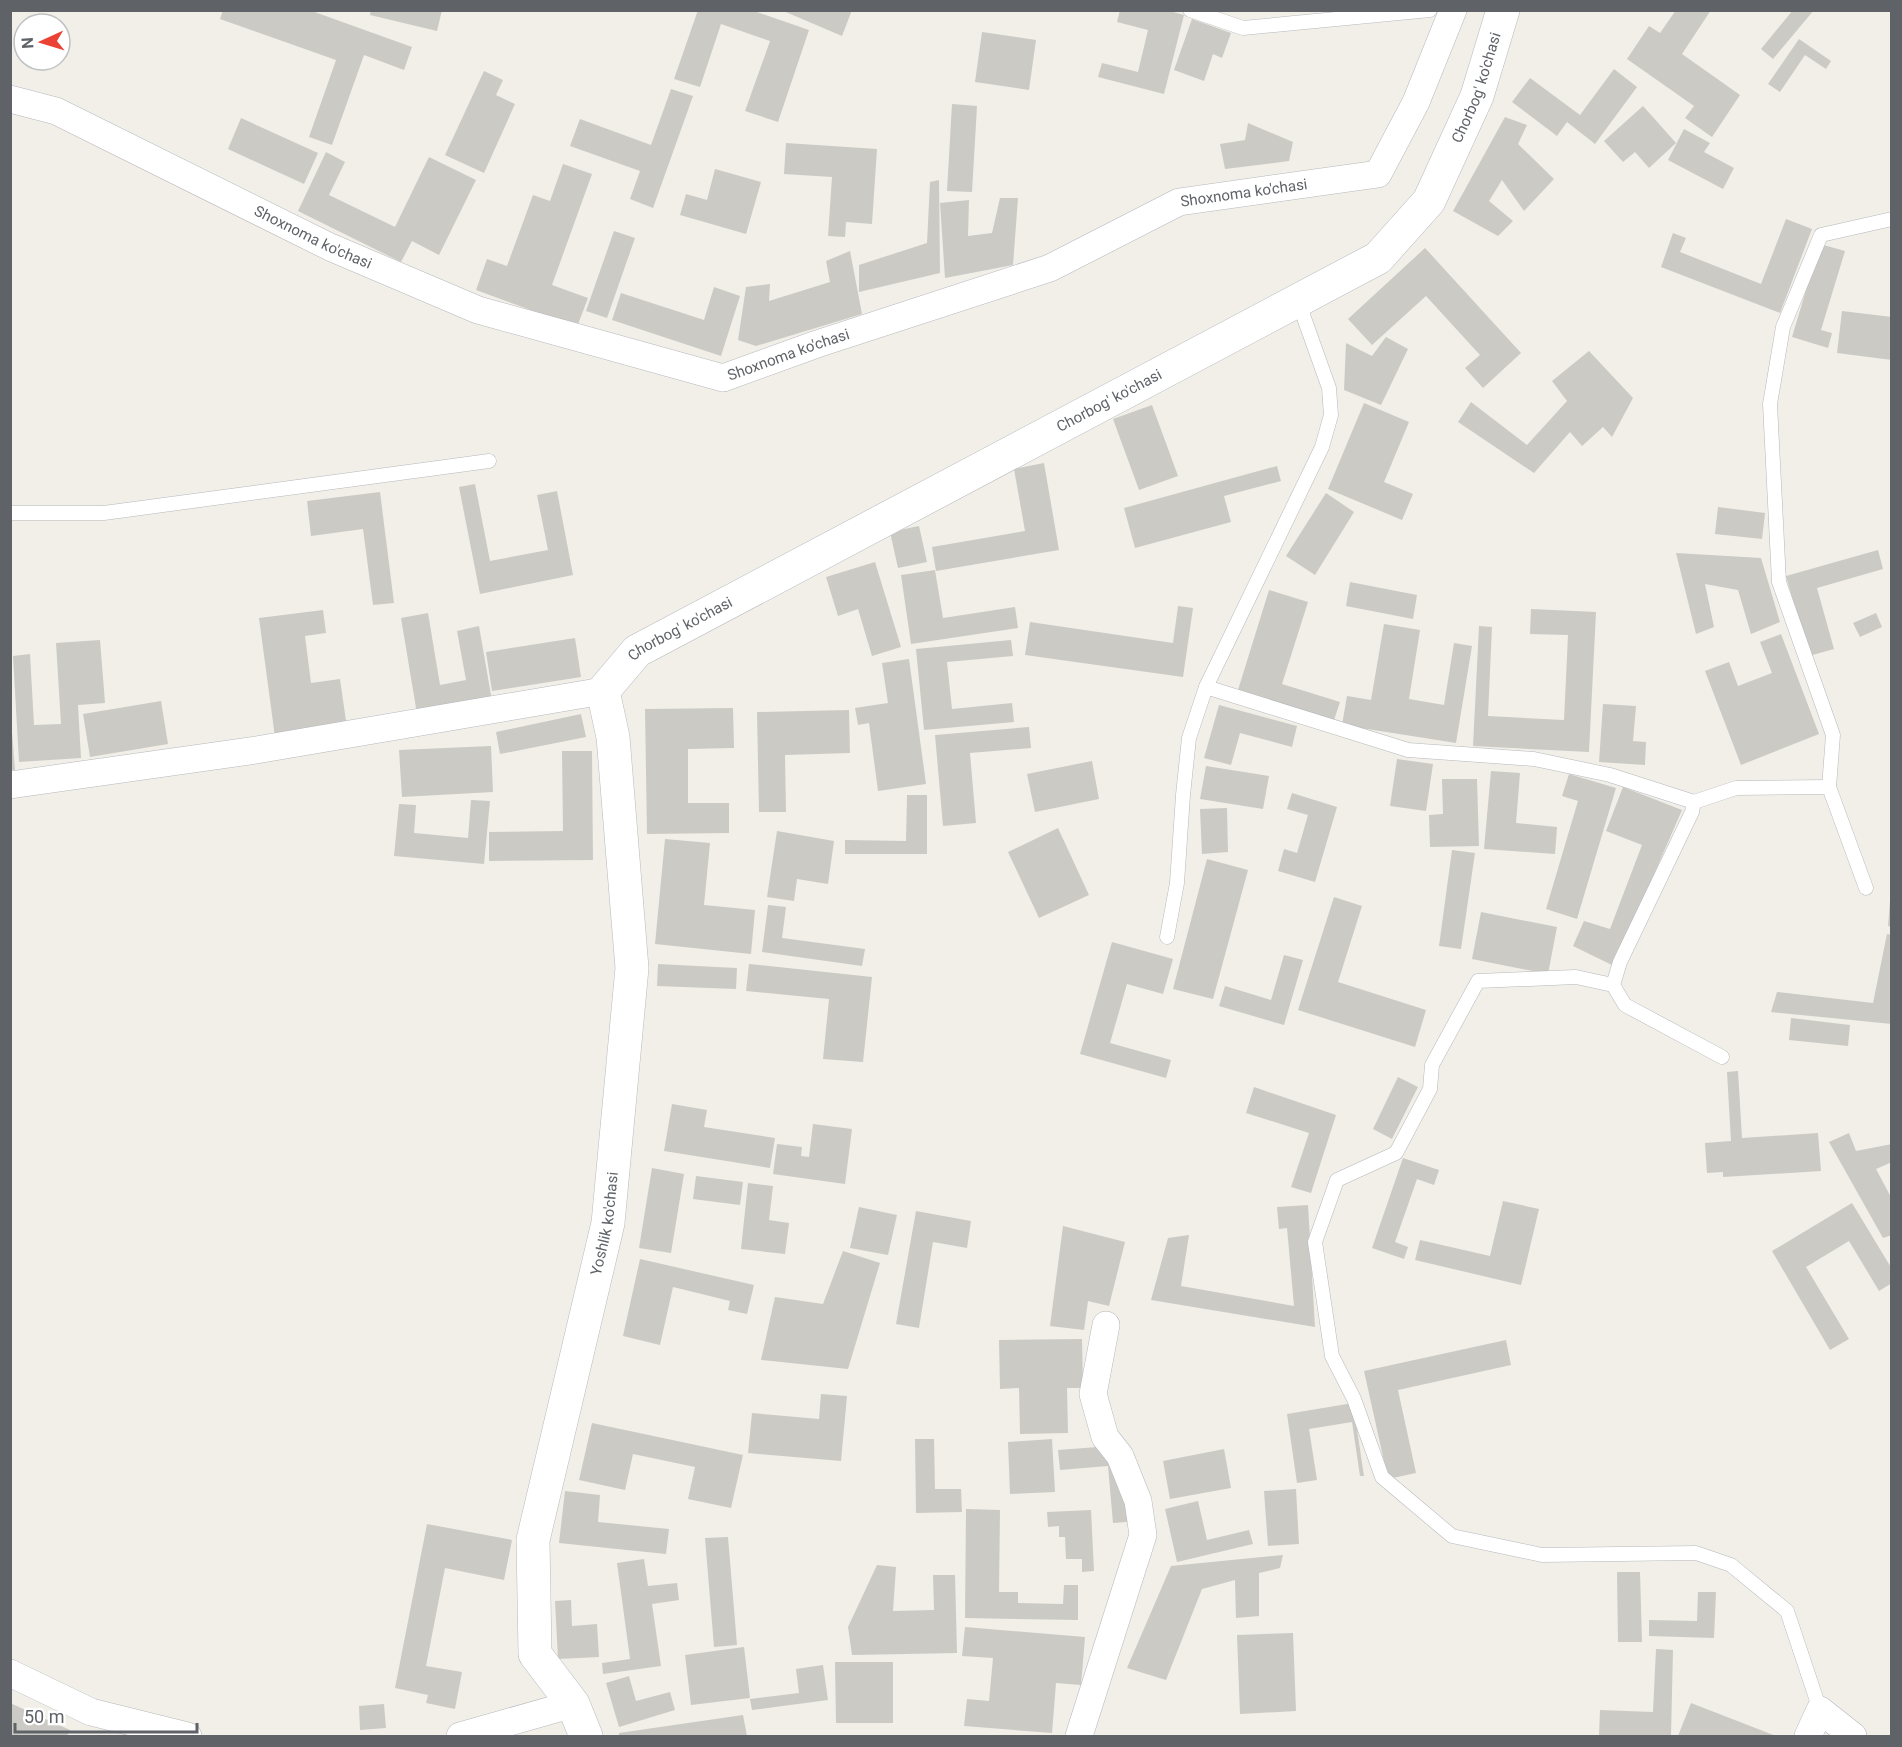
<svg xmlns="http://www.w3.org/2000/svg" width="1902" height="1747" font-family="Roboto,sans-serif">
	<style>
		.building { fill: #cccac5 }
		.lines { fill: none; stroke-linecap: round; stroke-linejoin: round }
		.lane-casing { stroke: #b5b8bc; stroke-width: 15 }
		.street-casing { stroke: #b5b8bc; stroke-width: 28 }
		.secondary-casing { stroke: #b6babf; stroke-width: 34 }
		.lane { stroke: #fff; stroke-width: 14 }
		.street { stroke: #fff; stroke-width: 27 }
		.secondary { stroke: #fff; stroke-width: 33 }
		.labels { text-anchor: middle; stroke-width: 4.5; stroke-linejoin: round; paint-order: stroke }
		.street-label { font-size: 15px; fill: #5f6368; stroke: #fff }
	</style>
	<rect width="100%" height="100%" fill="#f1efe8"/>
	<g class="building">
		<path d="M223 10H309L412 47 404 70 364 55 332 145 309 137 336 60 220 19Z"/>
		<path d="M371 10H442L437 31 370 15Z"/>
		<path d="M698 10H751L809 30 778 122 745 111 770 41 721 24 700 87 674 79Z"/>
		<path d="M781 10H852L842 36Z"/>
		<path d="M1120 10H1166L1184 15 1164 94 1098 77 1102 63 1138 72 1148 30 1117 22Z"/>
		<path d="M1676 10H1711L1682 54 1740 95 1712 137 1685 118 1694 106 1627 59 1649 26 1660 33Z"/>
		<path d="M1793 10H1814L1773 59 1761 49Z"/>
		<path d="M1192 19 1231 33 1222 58 1213 54 1204 81 1174 70Z"/>
		<path d="M982 32 1036 40 1029 90 975 82Z"/>
		<path d="M1799 39 1831 61 1826 69 1805 55 1780 92 1768 84Z"/>
		<path d="M1614 69 1637 87 1595 144 1567 122 1557 136 1512 102 1530 78 1580 115Z"/>
		<path d="M484 71 503 80 496 95 515 104 484 173 445 155Z"/>
		<path d="M671 89 693 96 653 208 630 199 640 171 570 146 580 119 651 145Z"/>
		<path d="M952 104 977 106 972 192 947 191Z"/>
		<path d="M1643 106 1676 143 1649 168 1635 152 1623 162 1604 141Z"/>
		<path d="M1505 117 1527 125 1518 144 1554 179 1524 211 1502 180 1489 201 1513 221 1498 236 1453 211Z"/>
		<path d="M241 118 318 153 304 184 228 149Z"/>
		<path d="M1248 123 1293 142 1289 161 1225 169 1220 144 1245 140Z"/>
		<path d="M1684 129 1710 143 1704 152 1734 168 1723 189 1668 160Z"/>
		<path d="M786 143 877 149 872 224 846 222 845 237 828 236 832 177 784 174Z"/>
		<path d="M326 152 345 162 329 195 395 227 429 157 476 180 439 255 412 241 401 262 298 211Z"/>
		<path d="M563 164 592 174 552 285 588 298 577 327 476 290 487 259 507 266 533 195 550 201Z"/>
		<path d="M715 169 761 182 746 234 680 215 686 194 707 200Z"/>
		<path d="M939 180 940 273 859 292V265L927 243 930 182Z"/>
		<path d="M1000 198H1018L1013 265 945 278 940 203 969 200 968 236 992 233Z"/>
		<path d="M1786 219 1812 229 1780 313 1661 267 1673 233 1686 238 1680 252 1761 284Z"/>
		<path d="M614 231 635 238 607 318 586 311Z"/>
		<path d="M1820 244 1845 251 1821 330 1832 333 1828 348 1792 337Z"/>
		<path d="M1425 248 1521 353 1483 388 1465 368 1480 355 1426 296 1372 345 1348 319Z"/>
		<path d="M850 251 862 314 756 346 738 340 746 287 770 284 769 301 830 282 826 261Z"/>
		<path d="M714 287 740 296 721 356 612 320 621 293 704 320Z"/>
		<path d="M1842 311 1892 317V360L1837 353Z"/>
		<path d="M1386 337 1408 349 1381 405 1344 390 1346 343 1372 356Z"/>
		<path d="M1589 351 1633 398 1612 437 1603 427 1582 446 1570 432 1534 473 1458 422 1471 402 1527 445 1567 401 1552 381Z"/>
		<path d="M1364 403 1409 422 1384 482 1413 494 1402 520 1328 489Z"/>
		<path d="M1152 405 1178 476 1139 490 1113 419Z"/>
		<path d="M1044 463 1059 550 936 571 932 547 1025 531 1014 469Z"/>
		<path d="M1277 466 1281 481 1224 496 1231 522 1135 548 1124 508Z"/>
		<path d="M475 484 490 561 548 550 537 495 557 491 573 575 480 594 459 487Z"/>
		<path d="M380 492 394 603 373 605 363 529 311 536 307 501Z"/>
		<path d="M1326 493 1354 512 1315 575 1286 556Z"/>
		<path d="M1718 507 1765 513 1762 539 1715 534Z"/>
		<path d="M919 526 927 562 898 568 890 532Z"/>
		<path d="M1878 550 1883 569 1817 588 1834 649 1809 656 1786 576Z"/>
		<path d="M1676 553 1761 558 1780 622 1751 634 1738 590 1705 584 1714 627 1696 634Z"/>
		<path d="M875 562 901 647 872 656 858 609 838 616 826 577Z"/>
		<path d="M935 570 943 618 1015 607 1018 628 911 644 901 575Z"/>
		<path d="M1350 582 1417 595 1413 619 1346 606Z"/>
		<path d="M1269 590 1308 602 1282 684 1340 702 1334 720 1238 690Z"/>
		<path d="M1178 606 1193 608 1183 677 1025 655 1030 622 1173 643Z"/>
		<path d="M1531 609 1596 612 1589 752 1473 746 1479 626 1492 627 1488 716 1564 720 1568 635 1530 634Z"/>
		<path d="M323 610 326 633 305 636 311 683 340 679 347 728 275 737 259 618Z"/>
		<path d="M428 613 440 685 466 680 457 631 479 626 492 701 417 714 401 618Z"/>
		<path d="M1876 613 1882 627 1860 637 1853 623Z"/>
		<path d="M1384 624 1420 630 1409 699 1444 705 1454 643 1472 646 1456 743 1342 725 1347 696 1371 700Z"/>
		<path d="M1781 634 1819 734 1741 765 1705 671 1729 662 1738 686 1772 673 1760 642Z"/>
		<path d="M575 638 581 677 492 691 486 652Z"/>
		<path d="M100 640 105 703 78 705 81 758 19 762 13 656 30 654 34 725 61 724 56 643Z"/>
		<path d="M1011 640 1013 656 947 662 952 709 1012 703 1014 722 924 730 916 649Z"/>
		<path d="M909 659 926 784 878 791 869 723 858 725 855 708 888 703 882 663Z"/>
		<path d="M161 701 168 744 90 757 83 714Z"/>
		<path d="M1603 704 1636 706 1633 741 1646 742 1645 765 1599 762Z"/>
		<path d="M1219 705 1297 726 1292 747 1240 733 1231 765 1204 758Z"/>
		<path d="M733 708 734 748 688 749V803H729V833L647 834 645 709Z"/>
		<path d="M849 710 850 753 785 755 786 812H759L757 712Z"/>
		<path d="M581 714 586 737 500 754 496 732Z"/>
		<path d="M1029 727 1031 748 970 753 976 823 943 826 935 735Z"/>
		<path d="M10 732H12L15 770H10Z"/>
		<path d="M491 746 493 792 402 797 399 750Z"/>
		<path d="M562 751H592L593 860 489 861V832L563 831Z"/>
		<path d="M1397 759 1433 764 1426 811 1390 806Z"/>
		<path d="M1092 761 1099 799 1035 812 1027 774Z"/>
		<path d="M1206 766 1269 776 1263 809 1200 799Z"/>
		<path d="M1491 771 1520 773 1516 823 1557 827 1555 854 1484 849Z"/>
		<path d="M1569 774 1616 788 1577 919 1546 909 1578 801 1562 796Z"/>
		<path d="M1442 779H1477L1479 846 1430 847 1429 815 1443 814Z"/>
		<path d="M1623 787 1682 810 1614 966 1573 946 1584 921 1610 929 1642 845 1606 831Z"/>
		<path d="M1292 793 1337 807 1315 882 1278 871 1284 849 1297 853 1308 815 1287 809Z"/>
		<path d="M907 795H927V854H845V840L906 841Z"/>
		<path d="M471 800 490 801 484 864 394 856 399 804 416 805 414 833 468 838Z"/>
		<path d="M1227 808 1228 852 1202 854 1200 809Z"/>
		<path d="M1058 828 1089 895 1039 918 1008 852Z"/>
		<path d="M777 831 834 841 828 884 797 879 794 901 767 897Z"/>
		<path d="M665 839 710 843 704 905 755 910 751 954 655 944Z"/>
		<path d="M1452 850 1475 853 1461 949 1439 946Z"/>
		<path d="M1207 859 1248 870 1213 999 1173 989Z"/>
		<path d="M1334 897 1362 906 1338 982 1426 1010 1415 1047 1298 1010Z"/>
		<path d="M1890 901H1892V927L1888 926Z"/>
		<path d="M768 905 786 907 782 938 865 949 862 966 762 952Z"/>
		<path d="M1481 912 1557 927 1548 974 1472 959Z"/>
		<path d="M1887 934 1892 935V1024L1771 1012 1777 992 1873 1003Z"/>
		<path d="M1112 942 1173 959 1163 994 1127 984 1110 1043 1171 1060 1166 1078 1080 1054Z"/>
		<path d="M1284 955 1303 960 1284 1025 1219 1006 1225 986 1271 1000Z"/>
		<path d="M658 964 737 968 736 989 657 986Z"/>
		<path d="M749 964 872 977 863 1062 823 1059 829 999 746 991Z"/>
		<path d="M1791 1018 1850 1025 1848 1046 1789 1040Z"/>
		<path d="M1738 1071 1742 1138 1818 1133 1821 1171 1723 1177V1172L1707 1173 1705 1143 1731 1141 1727 1072Z"/>
		<path d="M1398 1077 1418 1087 1392 1139 1373 1129Z"/>
		<path d="M1254 1087 1336 1115 1311 1193 1291 1187 1309 1133 1246 1113Z"/>
		<path d="M672 1104 707 1110 704 1127 775 1138 770 1168 664 1151Z"/>
		<path d="M813 1124 852 1129 845 1184 773 1174 777 1144 802 1147 801 1156 809 1157Z"/>
		<path d="M1849 1133 1856 1151 1892 1144V1162L1876 1169 1892 1199V1235L1883 1238 1829 1142Z"/>
		<path d="M1403 1158 1439 1170 1434 1185 1417 1179 1395 1242 1408 1247 1404 1259 1372 1248Z"/>
		<path d="M652 1168 684 1174 671 1253 639 1248Z"/>
		<path d="M696 1176 743 1182 740 1205 693 1199Z"/>
		<path d="M748 1183 773 1186 769 1220 789 1223 785 1254 741 1249Z"/>
		<path d="M1503 1201 1539 1209 1521 1285 1415 1260 1420 1240 1490 1256Z"/>
		<path d="M1852 1203 1892 1269V1283L1879 1291 1849 1241 1806 1267 1849 1339 1830 1350 1772 1251Z"/>
		<path d="M1308 1205 1315 1327 1151 1300 1168 1238 1189 1235 1181 1286 1294 1306 1287 1228 1279 1229 1277 1207Z"/>
		<path d="M859 1207 897 1215 888 1255 850 1248Z"/>
		<path d="M916 1211 971 1221 967 1248 933 1242 919 1328 896 1324Z"/>
		<path d="M1063 1226 1125 1242 1109 1306 1088 1301 1084 1330 1050 1326Z"/>
		<path d="M843 1251 880 1263 848 1369 761 1360 775 1297 823 1304Z"/>
		<path d="M640 1259 754 1285 747 1314 728 1310 730 1301 673 1287 660 1345 623 1336Z"/>
		<path d="M1082 1339 1083 1388H1067L1068 1433 1020 1434 1019 1388 1000 1389 999 1340Z"/>
		<path d="M1506 1340 1511 1365 1398 1390 1416 1473 1388 1479 1364 1371Z"/>
		<path d="M821 1394 847 1396 841 1461 748 1453 752 1413 819 1419Z"/>
		<path d="M1353 1403 1364 1476H1360L1352 1422 1309 1429 1317 1480 1297 1483 1287 1414Z"/>
		<path d="M592 1423 743 1455 731 1508 688 1499 695 1467 633 1454 625 1490 579 1480Z"/>
		<path d="M915 1439H934L935 1489H961L962 1512 916 1513Z"/>
		<path d="M1052 1439 1055 1492 1010 1494 1008 1442Z"/>
		<path d="M1124 1445 1139 1521 1113 1523 1108 1466 1060 1470 1058 1450Z"/>
		<path d="M1224 1449 1231 1488 1170 1499 1163 1461Z"/>
		<path d="M1296 1489 1299 1544 1268 1546 1264 1491Z"/>
		<path d="M565 1491 600 1495 598 1522 669 1529 666 1554 559 1543Z"/>
		<path d="M1198 1501 1207 1540 1249 1530 1253 1544 1177 1562 1165 1509Z"/>
		<path d="M966 1509 1000 1510 999 1592H1018V1603L1063 1604 1064 1585H1078V1620L965 1618Z"/>
		<path d="M1091 1510 1094 1571 1082 1572V1559H1066L1065 1537H1059V1526L1048 1527 1047 1512Z"/>
		<path d="M427 1524 512 1540 504 1580 445 1568 426 1666 462 1672 455 1709 426 1703 428 1695 395 1688Z"/>
		<path d="M728 1537 737 1645 714 1647 705 1538Z"/>
		<path d="M1283 1555 1280 1568 1259 1573V1616L1236 1618 1235 1580 1202 1589 1166 1680 1127 1668 1171 1566Z"/>
		<path d="M644 1559 648 1586 677 1583 679 1600 652 1604 661 1666 603 1674 602 1663 630 1659 617 1563Z"/>
		<path d="M877 1565 896 1567 893 1611 934 1610 933 1575H955L957 1653 852 1655 848 1627Z"/>
		<path d="M1617 1572H1640L1642 1642H1618Z"/>
		<path d="M1698 1592H1716L1714 1638 1649 1636V1620L1697 1621Z"/>
		<path d="M571 1600 572 1626 597 1624 599 1657 558 1659 555 1601Z"/>
		<path d="M965 1627 1085 1637 1081 1685 1056 1683 1052 1733 964 1726 967 1699 989 1701 993 1658 962 1656Z"/>
		<path d="M1293 1633 1296 1711 1240 1714 1237 1635Z"/>
		<path d="M744 1647 750 1698 691 1705 685 1655Z"/>
		<path d="M1656 1649 1673 1650 1671 1736H1599L1600 1710 1653 1712Z"/>
		<path d="M835 1662H893V1723H836Z"/>
		<path d="M823 1665 828 1700 752 1710 750 1699 799 1693 796 1669Z"/>
		<path d="M629 1676 636 1701 670 1692 675 1710 619 1727 606 1683Z"/>
		<path d="M10 1703 70 1730 67 1736H10Z"/>
		<path d="M1691 1703 1776 1736H1678Z"/>
		<path d="M384 1704 386 1728 360 1730 359 1706Z"/>
		<path d="M743 1715 747 1736H619V1733Z"/>
	</g>
	<g class="lines">
		<g class="lane-casing">
			<g id="lane">
				<path d="M1190 10 1243 28 1430 10"/>
				<path d="M10 513H104L489 461"/>
				<path d="M1206 687 1408 750 1534 759 1610 775 1694 802"/>
				<path d="M1829 787 1833 735 1779 582 1770 404 1783 327 1821 235 1892 219"/>
				<path d="M1167 937 1177 883 1183 795 1189 738 1206 687 1322 447 1331 415 1329 388 1298 301"/>
				<path d="M1613 985 1625 1005 1722 1057"/>
				<path d="M1820 1710 1787 1611 1731 1565 1696 1553 1542 1555 1452 1536 1382 1477 1354 1399 1332 1356 1315 1242 1337 1180 1396 1153 1430 1089 1432 1065 1478 981 1576 977 1613 985 1620 962 1692 812 1694 802 1736 788 1829 787 1866 888"/>
			</g>
		</g>
		<g class="street-casing">
			<g id="street">
				<path id="s1" d="M10 99 56 111 330 247 478 310 723 378 817 344 1050 268 1179 202 1378 174 1416 102 1453 10"/>
				<path d="M10 785 256 750 603 691"/>
				<path d="M10 1673 91 1712 188 1736"/>
				<path d="M460 1736 573 1704"/>
				<path d="M1079 1736 1143 1535 1138 1501 1120 1456 1105 1437 1093 1394 1106 1325"/>
				<path d="M1808 1736 1820 1710 1853 1736"/>
			</g>
		</g>
		<g class="secondary-casing">
			<g id="secondary">
				<path id="s2" d="M586 1736 573 1704 535 1654 533 1540 608 1223 632 968 613 737 603 691 637 651 1378 258 1429 201 1477 96 1503 10"/>
			</g>
		</g>
		<use href="#lane" class="lane"/>
		<use href="#street" class="street"/>
		<use href="#secondary" class="secondary"/>
	</g>
	<g class="labels">
		<g class="street-label">
			<text dy="5" stroke="none"><textPath href="#s2" startOffset="2163">Chorbog' ko'chasi</textPath></text>
			<text dy="5" stroke="none"><textPath href="#s1" startOffset="1324">Shoxnoma ko'chasi</textPath></text>
			<text dy="5" stroke="none"><textPath href="#s1" startOffset="334">Shoxnoma ko'chasi</textPath></text>
			<text dy="5" stroke="none"><textPath href="#s1" startOffset="838">Shoxnoma ko'chasi</textPath></text>
			<text dy="5" stroke="none"><textPath href="#s2" startOffset="1659">Chorbog' ko'chasi</textPath></text>
			<text dy="5" stroke="none"><textPath href="#s2" startOffset="1173">Chorbog' ko'chasi</textPath></text>
			<text dy="5" stroke="none"><textPath href="#s2" startOffset="536">Yoshlik ko'chasi</textPath></text>
		</g>
	</g>
	<rect width="1902" height="1747" fill="none" stroke="#5f6368" stroke-width="24"/>
	<g transform="translate(42 42) rotate(266)"><circle r="28" fill="#ffffff" stroke="#bfc1c3" stroke-width="1.5"/>
	<path d="M0-4.5L10 22L0 15L-10 22Z" fill="#ea4335"/>
	<text y="-9" font-size="16" font-weight="bold" text-anchor="middle" fill="#5f6368">N</text>
	</g>
	<path d="M15 1723v9h182v-9" fill="none" stroke="#5f6368" stroke-width="3"/>
	<text x="24" y="1723" font-size="18" fill="#5f6368" stroke="#ffffff" stroke-width="4.5" paint-order="stroke">50 m</text>
</svg>
